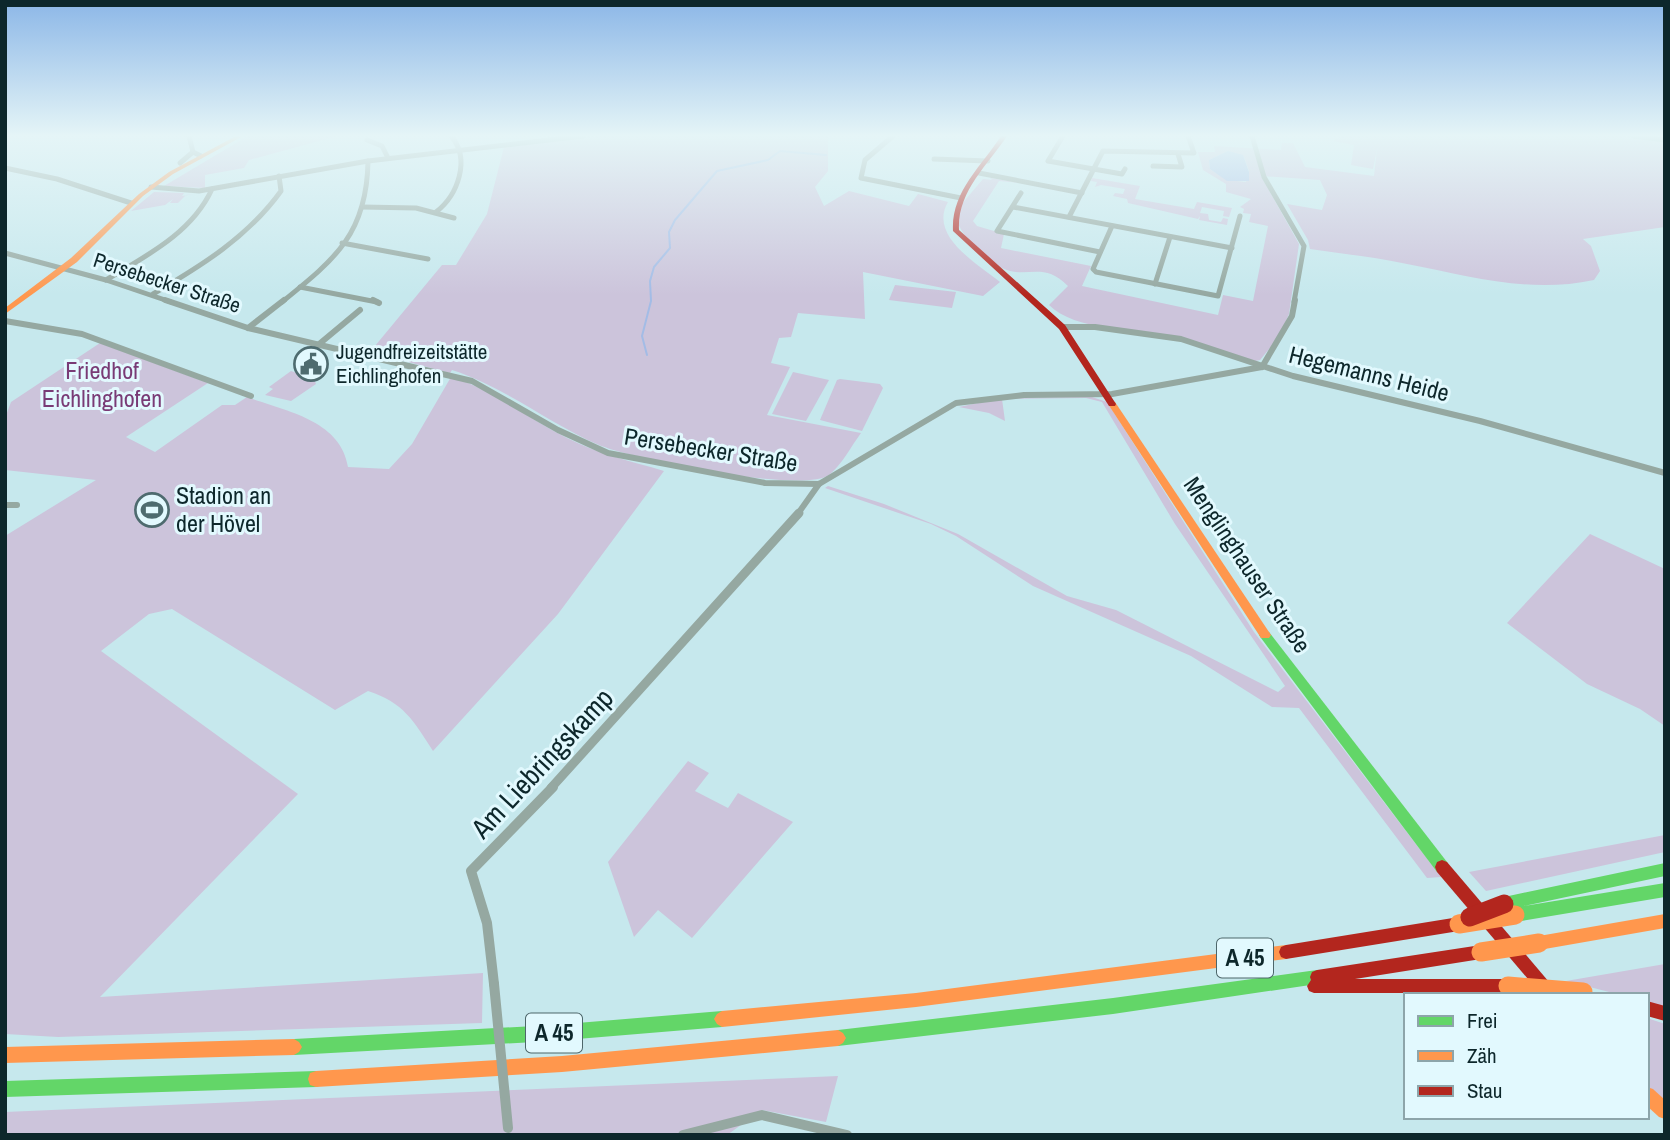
<svg xmlns="http://www.w3.org/2000/svg" width="1670" height="1140" font-family="'Archivo Narrow',sans-serif">
	<style>
		.green { fill: #ccc4db; fill-rule: evenodd }
		.water { fill: #a3bce6 }
		.lines { fill: none; stroke-linecap: round; stroke-linejoin: round }
		.stream { stroke: #a3bce6; stroke-width: 2 }
		.street-far3 { stroke: #95a8a1; stroke-width: 5 }
		.street-far2 { stroke: #95a8a1; stroke-width: 6 }
		.street-far1 { stroke: #95a8a1; stroke-width: 9 }
		.street { stroke: #95a8a1; stroke-width: 10 }
		.fast { fill: #63d668; fill-rule: evenodd }
		.slow { fill: #ff974d; fill-rule: evenodd }
		.jam { fill: #b3261e; fill-rule: evenodd }
		.street-bridge { stroke: #95a8a1; stroke-width: 10 }
		.slow-bridge { stroke: #ff974d; stroke-width: 19 }
		.jam-bridge { stroke: #b3261e; stroke-width: 19 }
		.labels { text-anchor: middle; stroke-width: 6; stroke-linejoin: round; paint-order: stroke }
		.far-street-label { font-size: 21px; fill: #0d272b; stroke: #e2f9fe }
		.far-poi-label { font-size: 21px; fill: #0d272b; stroke: #e2f9fe; text-anchor: start }
		.shield { fill: #e2f9fe; stroke: #4d666a; stroke-width: 2 }
		.shield-label { font-size: 23px; font-weight: bold; fill: #0d272b }
		.park-label { font-size: 24px; fill: #793b76; stroke: #e2f9fe }
		.street-label { font-size: 24px; fill: #0d272b; stroke: #e2f9fe }
		.poi-label { font-size: 24px; fill: #0d272b; stroke: #e2f9fe; text-anchor: start }
		.near-street-label { font-size: 28px; fill: #0d272b; stroke: #e2f9fe }
	</style>
	<rect width="100%" height="100%" fill="#c6e8ed"/>
	<g class="green">
		<path d="M248 136H337L249 160 244 168 205 175V188L164 186Z"/>
		<path d="M596 136H828V171L815 187 824 206 849 191 909 206 918 194 948 202C928 236 978 264 1000 282L983 296 863 272 865 319 798 313 791 337 779 338 771 363 790 367 767 415 861 433C852 445 841 466 829 475 802 494 632 459 599 445 548 423 505 387 452 370L450 373 370 352 442 265H456L487 214 504 147Z"/>
		<path d="M1342 136H1622L1665 142V227L1583 239 1591 246 1600 271 1594 280C1529 294 1470 276 1407 264 1375 257 1342 254 1310 249L1308 240 1287 204 1322 210 1327 195 1320 180 1261 176 1299 244 1289 314 1279 337 1260 360 1255 361C1226 352 1197 341 1167 335 1131 327 1077 332 1049 305L1068 286C1043 260 1026 280 1002 268 985 260 963 238 957 221L960 206 983 179 992 180 990 178 1021 183 999 181 973 221 977 226 1004 234 1001 248 1091 266 1082 286 1218 315 1223 295 1253 301 1268 226 1249 222 1251 214 1243 213 1244 209 1240 207 1251 199 1226 192V184L1203 170 1198 152H1215L1214 146 1281 150 1282 143H1293L1305 167 1374 176 1377 149 1373 169 1351 165 1354 145 1333 141ZM1228 151 1244 157 1249 171 1246 182 1227 180 1210 169 1209 160Z"/>
		<path d="M1092 178 1140 186 1135 199 1194 209 1197 202 1232 208 1229 217 1223 216 1224 211 1202 207 1200 213 1208 214 1209 220 1221 222 1223 218 1228 219 1227 225 1199 220 1200 216 1198 219 1128 203 1127 199 1113 196 1115 193 1123 194 1125 189 1101 185 1095 187 1097 182 1091 181Z"/>
		<path d="M154 192 184 193 182 196 194 194 186 195 178 203H170L173 199 165 205 131 211Z"/>
		<path d="M895 285 956 292 952 308 889 300Z"/>
		<path d="M100 343 208 383 126 437 155 452 222 405H235L247 397C285 411 341 420 348 467L389 469 412 444 451 377C493 389 528 419 567 438 598 454 631 461 664 471L558 614 433 751C413 720 404 703 368 691L335 710 172 609 149 614 101 651 298 794 100 997 483 973 482 1023 58 1037 5 1034V536L96 480 5 470V418L11 402Z"/>
		<path d="M291 371 314 379 316 384 291 401 265 395 273 389 269 387Z"/>
		<path d="M793 372 829 380 806 421 772 414Z"/>
		<path d="M840 379 880 384 883 388 862 431 820 420 837 380Z"/>
		<path d="M1092 397 1107 402 1254 632 1441 877 1427 878 1299 708 1272 707 1191 656 1033 586 956 536 931 524 825 488 828 486 884 504 958 534 1067 596 1116 610 1278 692 1285 686 1175 524 1102 402 1086 398 1002 399 1005 421 989 413 959 407 1001 398Z"/>
		<path d="M1590 534 1665 569V726L1640 709 1587 684 1507 623Z"/>
		<path d="M688 761 709 773 695 791 728 808 738 793 793 822 692 938 658 910 634 937 608 862Z"/>
		<path d="M1665 835V852L1486 891 1469 872Z"/>
		<path d="M1665 964V1008L1647 1001V995H1621L1566 981Z"/>
		<path d="M1647 1018 1665 1024V1102L1647 1087Z"/>
		<path d="M838 1076 826 1122 762 1110 727 1135H5V1112Z"/>
	</g>
	<path class="water" d="M1228 151 1243 155 1249 172V181H1227L1210 169 1209 160Z"/>
	<g class="lines">
		<path class="stream" d="M647 355 642 336 651 301 650 281 654 267 670 248 669 232 675 220 717 171 768 160 780 151 826 155"/>
		<g class="street-far3">
			<path d="M189 136 193 152 201 156"/>
			<path d="M893 136 865 160 861 178 961 198"/>
			<path d="M1063 136 1048 161 1122 174 1125 169"/>
			<path d="M1252 136 1264 177 1304 246 1294 302"/>
			<path d="M1633 136 1665 140"/>
			<path d="M367 140 382 146 388 158"/>
			<path d="M934 159 988 161"/>
			<path d="M180 163 193 152"/>
			<path d="M1153 166 1182 167 1178 154"/>
			<path d="M5 168 57 179 131 203"/>
			<path d="M979 173 1082 193"/>
			<path d="M151 187 199 191 368 161 583 136"/>
			<path d="M1021 193 997 231 1100 252"/>
			<path d="M362 207 416 208 454 218"/>
			<path d="M1013 207 1232 248"/>
			<path d="M436 212C458 195 471 159 451 136"/>
			<path d="M1069 217 1103 151 1194 153 1188 136"/>
			<path d="M1112 226 1093 269 1096 272 1218 296 1240 216"/>
			<path d="M342 243 428 259"/>
			<path d="M5 253 106 280 171 302"/>
			<path d="M106 280C146 256 192 233 212 189"/>
			<path d="M1155 284 1170 237"/>
			<path d="M300 287 377 302"/>
			<path d="M153 294C201 266 248 237 281 191L279 176"/>
			<path d="M282 302C335 259 367 234 368 161"/>
		</g>
		<g class="street-far2">
			<path d="M165 300 248 328 472 381 558 430 608 453 765 483 819 484 956 403 1024 395 1112 394 1262 367"/>
			<path d="M373 300 379 303"/>
			<path d="M5 321 82 334 251 396"/>
			<path d="M1062 327H1095L1181 339 1293 376 1480 421 1665 473"/>
			<path d="M248 328 284 300"/>
			<path d="M318 345 360 310"/>
			<path d="M1262 367 1292 316 1295 300"/>
			<path d="M5 505H17"/>
			<path d="M797 515 819 484"/>
		</g>
		<path class="street-far1" d="M551 788 799 513"/>
		<g class="street">
			<path d="M494 984 487 923 471 871 553 787"/>
			<path d="M683 1135 762 1115 847 1135"/>
		</g>
		<g class="fast">
			<path d="M1265 631 1269 632 1447 862 1449 867 1447 872 1442 874 1437 872 1261 638 1259 635 1261 632Z"/>
			<path d="M1665 863V876L1524 906 1665 883V897L1515 922 1510 920 1508 915 1512 909 1504 911 1499 909 1497 904 1499 899 1504 897Z"/>
			<path d="M1317 970 1322 972 1324 977 1322 982 1317 984 1113 1014 838 1046 833 1043 830 1038 833 1033 838 1030 1113 998Z"/>
			<path d="M722 1011 727 1014 730 1019 727 1024 722 1027 553 1041 294 1055 289 1052 286 1047 289 1042 294 1039 553 1025Z"/>
			<path d="M316 1071 322 1073 324 1079 322 1085 316 1087 5 1097V1081Z"/>
		</g>
		<g class="slow">
			<path d="M236 136H243L173 174 143 196 77 262 5 314V308L71 258 139 194 169 172Z"/>
			<path d="M1112 401 1115 402 1269 632 1271 635 1269 638H1261L1108 404Z"/>
			<path d="M1665 914V928L1539 950 1534 948 1532 943 1534 938 1539 936Z"/>
			<path d="M1286 945 1291 947 1293 952 1291 957 1286 959 916 1007 722 1027 717 1024 714 1019 717 1014 722 1011 916 993Z"/>
			<path d="M838 1030 843 1033 846 1038 843 1043 838 1046 562 1072 316 1087 310 1085 308 1079 310 1073 316 1071 562 1056Z"/>
			<path d="M294 1039 299 1042 302 1047 299 1052 294 1055 5 1063V1047Z"/>
			<path d="M1647 1087 1653 1089 1665 1100V1119L1659 1117 1647 1106Z"/>
		</g>
		<g class="jam">
			<path d="M1001 136H1007C987 166 957 192 959 230L1065 325 1116 404 1115 406H1109L1059 329 953 231C951 192 981 167 1001 136Z"/>
			<path d="M1442 860 1447 862 1549 982 1551 987 1549 992 1544 994 1539 992 1437 872 1435 867 1437 862Z"/>
			<path d="M1459 917 1464 919 1466 924 1464 929 1459 931 1286 959 1281 957 1279 952 1281 947 1286 945Z"/>
			<path d="M1481 945 1486 947 1488 952 1486 957 1481 959 1355 979H1508L1513 981 1515 986 1513 991 1508 993H1314L1309 991 1307 986 1311 980 1310 977 1312 972 1317 970Z"/>
			<path d="M1647 1001 1665 1006V1021L1647 1016Z"/>
		</g>
		<path class="street-bridge" d="M494 984 508 1128"/>
		<g class="slow-bridge">
			<path d="M1459 924 1515 915"/>
			<path d="M1481 952 1539 943"/>
			<path d="M1508 986 1583 992"/>
		</g>
		<path class="jam-bridge" d="M1470 917 1504 904"/>
	</g>
	<linearGradient id="sky" x2="0" y2="1"><stop stop-color="#8cb7e7"/><stop offset="0.46" stop-color="#e5f5f7"/><stop offset="1" stop-color="#e5f5f7" stop-opacity="0"/></linearGradient>
	<rect width="1670" height="295" fill="url(#sky)"/>
	<defs>
		<g id="civic-ring" transform="scale(1.75)"><circle r="9.5" fill="#e2f9fe" stroke="#4e6b6f" stroke-width="1.5"/><path d="M-.6-6.5H3V-4.5H.6V-3L4-1V1h2V6H-6V1h2V-1L-.6-3ZM-1.2 2.5V6h2.4V2.5Z" fill="#4e6b6f"/></g>
		<g id="stadium-ring" transform="scale(1.75)"><circle r="9.5" fill="#e2f9fe" stroke="#4e6b6f" stroke-width="1.5"/><path d="M0-5a6.5 5 0 1 0 0 10a6.5 5 0 1 0 0-10ZM-3.5-1.8h7v3.6h-7Z" fill="#4e6b6f"/></g>
	</defs>
	<g fill-rule="evenodd">
		<use href="#civic-ring" x="311" y="364"/>
		<use href="#stadium-ring" x="152" y="510"/>
	</g>
	<g class="labels">
		<g class="far-street-label">
			<text transform="translate(167 283) rotate(18)" y="7">Persebecker Straße</text>
		</g>
		<g class="far-poi-label">
			<text x="336" y="359">Jugendfreizeitstätte<tspan x="336" dy="24">Eichlinghofen</tspan></text>
		</g>
		<g class="shield">
			<rect x="1217" y="938.5" width="56" height="39" rx="5"/>
			<rect x="526" y="1013.5" width="56" height="39" rx="5"/>
		</g>
		<g class="shield-label">
			<text x="1245" y="966">A 45</text>
			<text x="554" y="1041">A 45</text>
		</g>
		<g class="park-label">
			<text x="102" y="379">Friedhof<tspan x="102" dy="28">Eichlinghofen</tspan></text>
		</g>
		<g class="street-label">
			<text transform="translate(1369 374) rotate(14)" y="8">Hegemanns Heide</text>
			<text transform="translate(711 450) rotate(9)" y="8">Persebecker Straße</text>
			<text transform="translate(1247 565) rotate(56)" y="8">Menglinghauser Straße</text>
		</g>
		<g class="poi-label">
			<text x="176" y="504">Stadion an<tspan x="176" dy="28">der Hövel</tspan></text>
		</g>
		<g class="near-street-label">
			<text transform="translate(542 763) rotate(-47)" y="10">Am Liebringskamp</text>
		</g>
	</g>
	<rect width="1670" height="1140" fill="none" stroke="#0d272b" stroke-width="14"/>
	<rect x="1404" y="993" width="245" height="126" fill="#e2f9fe" stroke="#8da5aa" stroke-width="2"/>
	<rect x="1418" y="1016" width="35" height="10" fill="#63d668" stroke="#8da5aa" stroke-width="2"/>
	<text x="1467" y="1028" font-size="21" fill="#0d272b">Frei</text>
	<rect x="1418" y="1051" width="35" height="10" fill="#ff974d" stroke="#8da5aa" stroke-width="2"/>
	<text x="1467" y="1063" font-size="21" fill="#0d272b">Zäh</text>
	<rect x="1418" y="1086" width="35" height="10" fill="#b3261e" stroke="#8da5aa" stroke-width="2"/>
	<text x="1467" y="1098" font-size="21" fill="#0d272b">Stau</text>
</svg>
